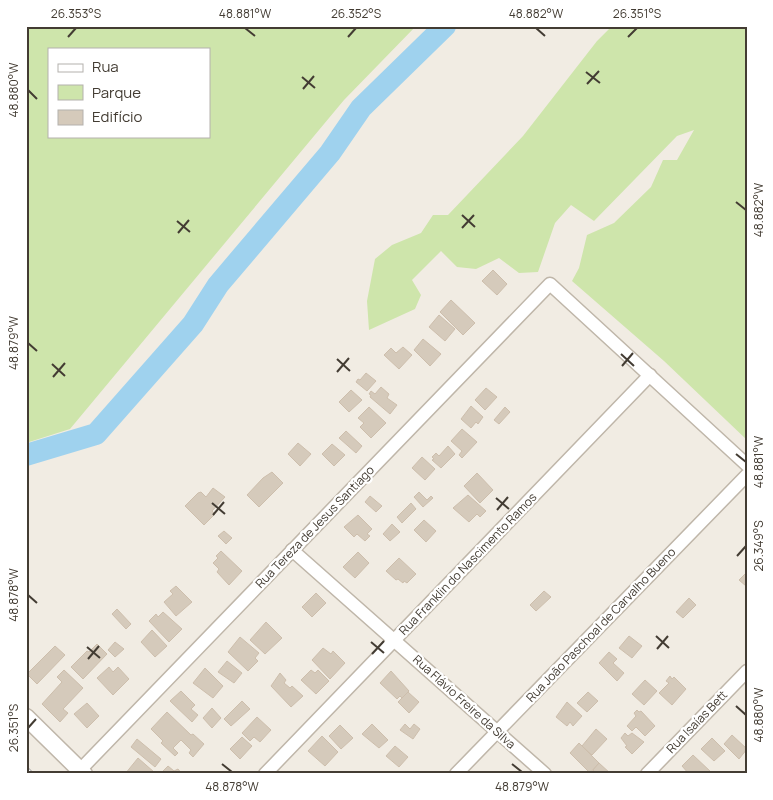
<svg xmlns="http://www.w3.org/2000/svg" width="773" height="800" font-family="Manrope,sans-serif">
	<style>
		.green { fill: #cee5ab; fill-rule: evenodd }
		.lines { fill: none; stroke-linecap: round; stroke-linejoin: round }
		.river { stroke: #9fd2ee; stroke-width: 22 }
		.building { fill: #d5cabb; stroke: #cdbeac }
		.minor-casing { stroke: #bfb6a9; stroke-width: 15 }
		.tertiary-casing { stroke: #bfb6a9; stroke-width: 19 }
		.minor { stroke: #fff; stroke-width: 12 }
		.tertiary { stroke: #fff; stroke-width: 16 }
		.rail-casing { stroke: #939393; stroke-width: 5.5 }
		.rail { stroke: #fff; stroke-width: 4; stroke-dasharray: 11; stroke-linecap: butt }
		.ticks { fill: none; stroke: #433c33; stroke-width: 2 }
		.labels { text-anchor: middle; stroke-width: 4.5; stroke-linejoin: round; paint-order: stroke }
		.street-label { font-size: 12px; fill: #433c33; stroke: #fff }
		.neatline { fill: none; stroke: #433c33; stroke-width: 2 }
		.ticks-label { font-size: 12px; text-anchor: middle; fill: #433c33 }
	</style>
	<rect width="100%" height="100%" fill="#f1ece3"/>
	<g class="green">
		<path d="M26 26H416L344 100 70 429 26 443ZM49 49H209V136H49Z"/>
		<path d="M612 26H747V440L664 361 572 281 579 268 587 235 614 223 651 187 663 160H677L694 130 677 136 594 221 571 205 555 223 538 272 519 273 499 258 476 269 457 267 441 251 412 280 421 295 415 309 369 330 367 301 375 259 392 245 421 233 433 215H448L523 136 597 41Z"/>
	</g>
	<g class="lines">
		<path class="river" d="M26 455 96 434 193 324 218 285 330 153 361 108 445 26"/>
	</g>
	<g class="building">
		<path d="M493 270 507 284 497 295 482 281Z"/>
		<path d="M451 300 475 323 463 335 440 312Z"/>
		<path d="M439 315 455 329 445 341 429 327Z"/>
		<path d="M423 339 441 354 430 366 414 350Z"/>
		<path d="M403 347 412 355 399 369 384 355 391 348 396 353Z"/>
		<path d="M366 373 376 381 367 391 356 382 358 379 360 380Z"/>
		<path d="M381 387 389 394 387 398 397 405 390 414 370 397 371 395 369 394 371 391 375 394Z"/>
		<path d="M486 388 497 397 485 410 475 400Z"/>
		<path d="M351 390 362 400 349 412 339 402Z"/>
		<path d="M471 406 483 417 478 424 476 422 471 428 461 419Z"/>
		<path d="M369 407 386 423 371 438 360 427 364 423 358 418Z"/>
		<path d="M505 407 510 412 499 424 494 420Z"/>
		<path d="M462 429 477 442 462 458 459 455 462 451 451 441Z"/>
		<path d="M346 431 362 446 356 453 339 438Z"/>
		<path d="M298 443 311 454 300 466 288 454Z"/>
		<path d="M332 444 345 455 334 466 322 454Z"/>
		<path d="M448 446 455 454 441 468 432 460 434 459 432 457 436 453 439 456Z"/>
		<path d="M422 457 435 469 425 480 412 468Z"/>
		<path d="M272 472 283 483 259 507 247 495 263 478Z"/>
		<path d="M477 473 493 490 480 503 464 486Z"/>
		<path d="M213 488 225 497 212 511 215 514 204 525 185 506 198 493 201 492 206 497Z"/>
		<path d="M419 492 427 500 431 496 433 498 423 507 414 497Z"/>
		<path d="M468 495 486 511 480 517 477 514 469 522 453 508Z"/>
		<path d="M370 496 382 506 376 512 365 502Z"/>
		<path d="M411 503 416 509 402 523 397 517Z"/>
		<path d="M358 515 372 529 367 534 370 536 365 541 357 534 354 537 344 527Z"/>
		<path d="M424 520 436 531 426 542 414 530Z"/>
		<path d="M392 524 400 532 390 541 383 534Z"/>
		<path d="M224 531 232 538 226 544 218 536Z"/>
		<path d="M221 551 242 571 229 585 217 572 219 569 213 563 218 558 216 556Z"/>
		<path d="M358 552 369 563 355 578 343 567Z"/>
		<path d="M399 558 416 574 407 583 404 581 403 583 398 579 396 580 386 571Z"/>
		<path d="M747 572V585L746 586 739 580Z"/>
		<path d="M176 586 192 602 176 616 164 602 173 594 170 591Z"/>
		<path d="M544 591 551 597 536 611 530 605Z"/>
		<path d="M316 593 326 603 312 617 302 607Z"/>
		<path d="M689 598 696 605 683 618 676 612Z"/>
		<path d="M117 609 131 624 126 629 112 614Z"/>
		<path d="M163 612 182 629 169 642 149 621 156 614 158 617Z"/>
		<path d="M266 622 282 638 265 654 250 640Z"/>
		<path d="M152 630 167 646 155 657 141 642Z"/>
		<path d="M629 636 642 646 632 658 619 648Z"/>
		<path d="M240 637 259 653 255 658 258 661 248 671 228 652Z"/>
		<path d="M115 642 124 649 115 657 108 650Z"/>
		<path d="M97 644 107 654 83 679 71 667 87 651 89 652Z"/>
		<path d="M55 646 65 655 37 684 27 674Z"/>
		<path d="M323 648 331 654 333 651 345 663 330 679 312 660Z"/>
		<path d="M609 652 617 659 613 663 624 673 617 681 599 663Z"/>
		<path d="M227 661 242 673 234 683 218 672Z"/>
		<path d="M109 667 113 672 118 667 129 679 113 695 97 678Z"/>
		<path d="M205 668 223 686 213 698 193 683Z"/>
		<path d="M64 670 83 688 63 709 68 713 60 722 42 704 62 682 57 677Z"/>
		<path d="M311 670 315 673 318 670 329 681 316 694 301 680Z"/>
		<path d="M391 671 409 691 402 698 400 696 397 699 380 683Z"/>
		<path d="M280 673 286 680 284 683 290 688 292 686 303 696 291 707 271 686Z"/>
		<path d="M670 676 672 679 674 677 686 689 672 705 659 693 669 683 666 681Z"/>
		<path d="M645 680 657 691 644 705 632 694Z"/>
		<path d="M181 691 195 705 191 709 198 715 192 722 170 701Z"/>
		<path d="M408 692 419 702 409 713 398 702Z"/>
		<path d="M588 692 598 701 587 712 577 703Z"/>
		<path d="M242 701 250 709 231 726 224 719Z"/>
		<path d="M567 702 582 716 573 726 570 722 567 726 556 717Z"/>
		<path d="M87 703 99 716 87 728 74 714Z"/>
		<path d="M212 708 221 718 212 728 203 718Z"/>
		<path d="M637 710 639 712 641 711 655 726 645 736 636 727 632 731 627 726 636 716 634 713Z"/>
		<path d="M167 712 191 735 193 734 204 744 193 757 189 753 191 750 181 740 173 748 178 753 175 756 161 743 163 741 151 729Z"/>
		<path d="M257 717 271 730 260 742 254 737 250 741 242 733Z"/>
		<path d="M372 724 388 740 379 748 362 734Z"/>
		<path d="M405 724 410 729 414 724 420 729 413 739 400 730Z"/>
		<path d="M340 725 353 738 341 749 329 736Z"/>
		<path d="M596 729 607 739 592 755 582 746Z"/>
		<path d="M625 733 628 736 632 733 644 742 632 754 625 747 627 746 621 738Z"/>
		<path d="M732 735 747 749 739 759 724 744Z"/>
		<path d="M322 736 338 752 325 766 308 751Z"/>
		<path d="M242 737 252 746 240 759 230 749Z"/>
		<path d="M712 738 725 751 714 761 701 749Z"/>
		<path d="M137 739 161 759 155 767 131 747Z"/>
		<path d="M579 743 599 763 590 773 570 753Z"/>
		<path d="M395 746 408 757 399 767 386 756Z"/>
		<path d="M693 755 711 772 709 774H689L682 766Z"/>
		<path d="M138 758 154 772 152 774H125Z"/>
		<path d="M599 763 611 774H597L593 770Z"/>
		<path d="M168 766 174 771 178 769 182 774H160Z"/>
	</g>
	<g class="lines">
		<g class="minor-casing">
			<g id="minor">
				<path d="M292 550 545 774"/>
				<path d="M80 770 550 284 747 465"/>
				<path d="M265 774 650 375"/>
				<path d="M456 774 747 475"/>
				<path d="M647 774 747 671"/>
			</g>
		</g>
		<g class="tertiary-casing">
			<path id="tertiary" d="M26 717 84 774"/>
		</g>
		<use href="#minor" class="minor"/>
		<use href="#tertiary" class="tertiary"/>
		<g class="rail-casing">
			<path id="rail" d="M26 769 31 774"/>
		</g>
		<use href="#rail" class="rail"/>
	</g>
	<path class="ticks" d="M245 28 255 36M536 28 545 36M68 37 76 28M348 37 356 28M628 37 637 28M586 72 600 83M302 77 315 88M587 84 599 71M303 89 314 76M28 90 37 99M736 202 746 210M462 215 475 227M177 221 190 232M462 228 474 215M178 233 189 220M28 343 37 351M621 354 634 366M337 359 350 371M52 364 65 376M622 366 633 353M337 372 349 358M53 377 65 363M736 454 746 462M496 498 509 509M212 503 225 514M497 510 508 497M213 515 224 502M737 556 746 546M28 595 37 603M656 636 669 648M371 642 384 653M87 647 100 658M657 649 668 636M372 654 384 641M88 659 99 646M736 706 746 715M28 728 36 719M222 764 232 772M512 764 522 772"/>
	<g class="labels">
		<g class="street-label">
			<text transform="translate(315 527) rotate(-46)" y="4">Rua Tereza de Jesus Santiago</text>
			<text transform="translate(468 564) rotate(-46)" y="4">Rua Franklin do Nascimento Ramos</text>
			<text transform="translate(601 625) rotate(-46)" y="4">Rua João Paschoal de Carvalho Bueno</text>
			<text transform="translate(464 702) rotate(42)" y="4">Rua Flávio Freire da Silva</text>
			<text transform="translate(697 722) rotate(-46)" y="4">Rua Isaías Bett</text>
		</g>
	</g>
	<rect width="773" height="800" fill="none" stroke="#ffffff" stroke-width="55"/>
	<rect x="48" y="48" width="162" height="90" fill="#ffffff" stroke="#b4b1ad"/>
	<rect x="58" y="64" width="25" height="8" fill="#ffffff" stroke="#b4b1ad"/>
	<text x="92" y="72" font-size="15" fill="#433c33">Rua</text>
	<rect x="58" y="85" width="25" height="15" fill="#cee5ab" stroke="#b4b1ad"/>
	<text x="92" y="98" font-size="15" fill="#433c33">Parque</text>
	<rect x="58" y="110" width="25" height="15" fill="#d5cabb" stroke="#b4b1ad"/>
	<text x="92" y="122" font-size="15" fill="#433c33">Edifício</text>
	<rect x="28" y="28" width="718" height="744" class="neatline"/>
	<g class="ticks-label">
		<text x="76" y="18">26.353°S</text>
		<text x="245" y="18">48.881°W</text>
		<text x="356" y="18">26.352°S</text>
		<text x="536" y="18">48.882°W</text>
		<text x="637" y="18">26.351°S</text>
		<text transform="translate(14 90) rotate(-90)" y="4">48.880°W</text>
		<text transform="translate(759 210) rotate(-90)" y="4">48.882°W</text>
		<text transform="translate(14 343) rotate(-90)" y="4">48.879°W</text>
		<text transform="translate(759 462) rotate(-90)" y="4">48.881°W</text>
		<text transform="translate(759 546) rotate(-90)" y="4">26.349°S</text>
		<text transform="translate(14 595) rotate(-90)" y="4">48.878°W</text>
		<text transform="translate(759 715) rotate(-90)" y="4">48.880°W</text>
		<text transform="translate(14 728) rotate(-90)" y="4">26.351°S</text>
		<text x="232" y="791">48.878°W</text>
		<text x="522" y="791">48.879°W</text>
	</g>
</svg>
